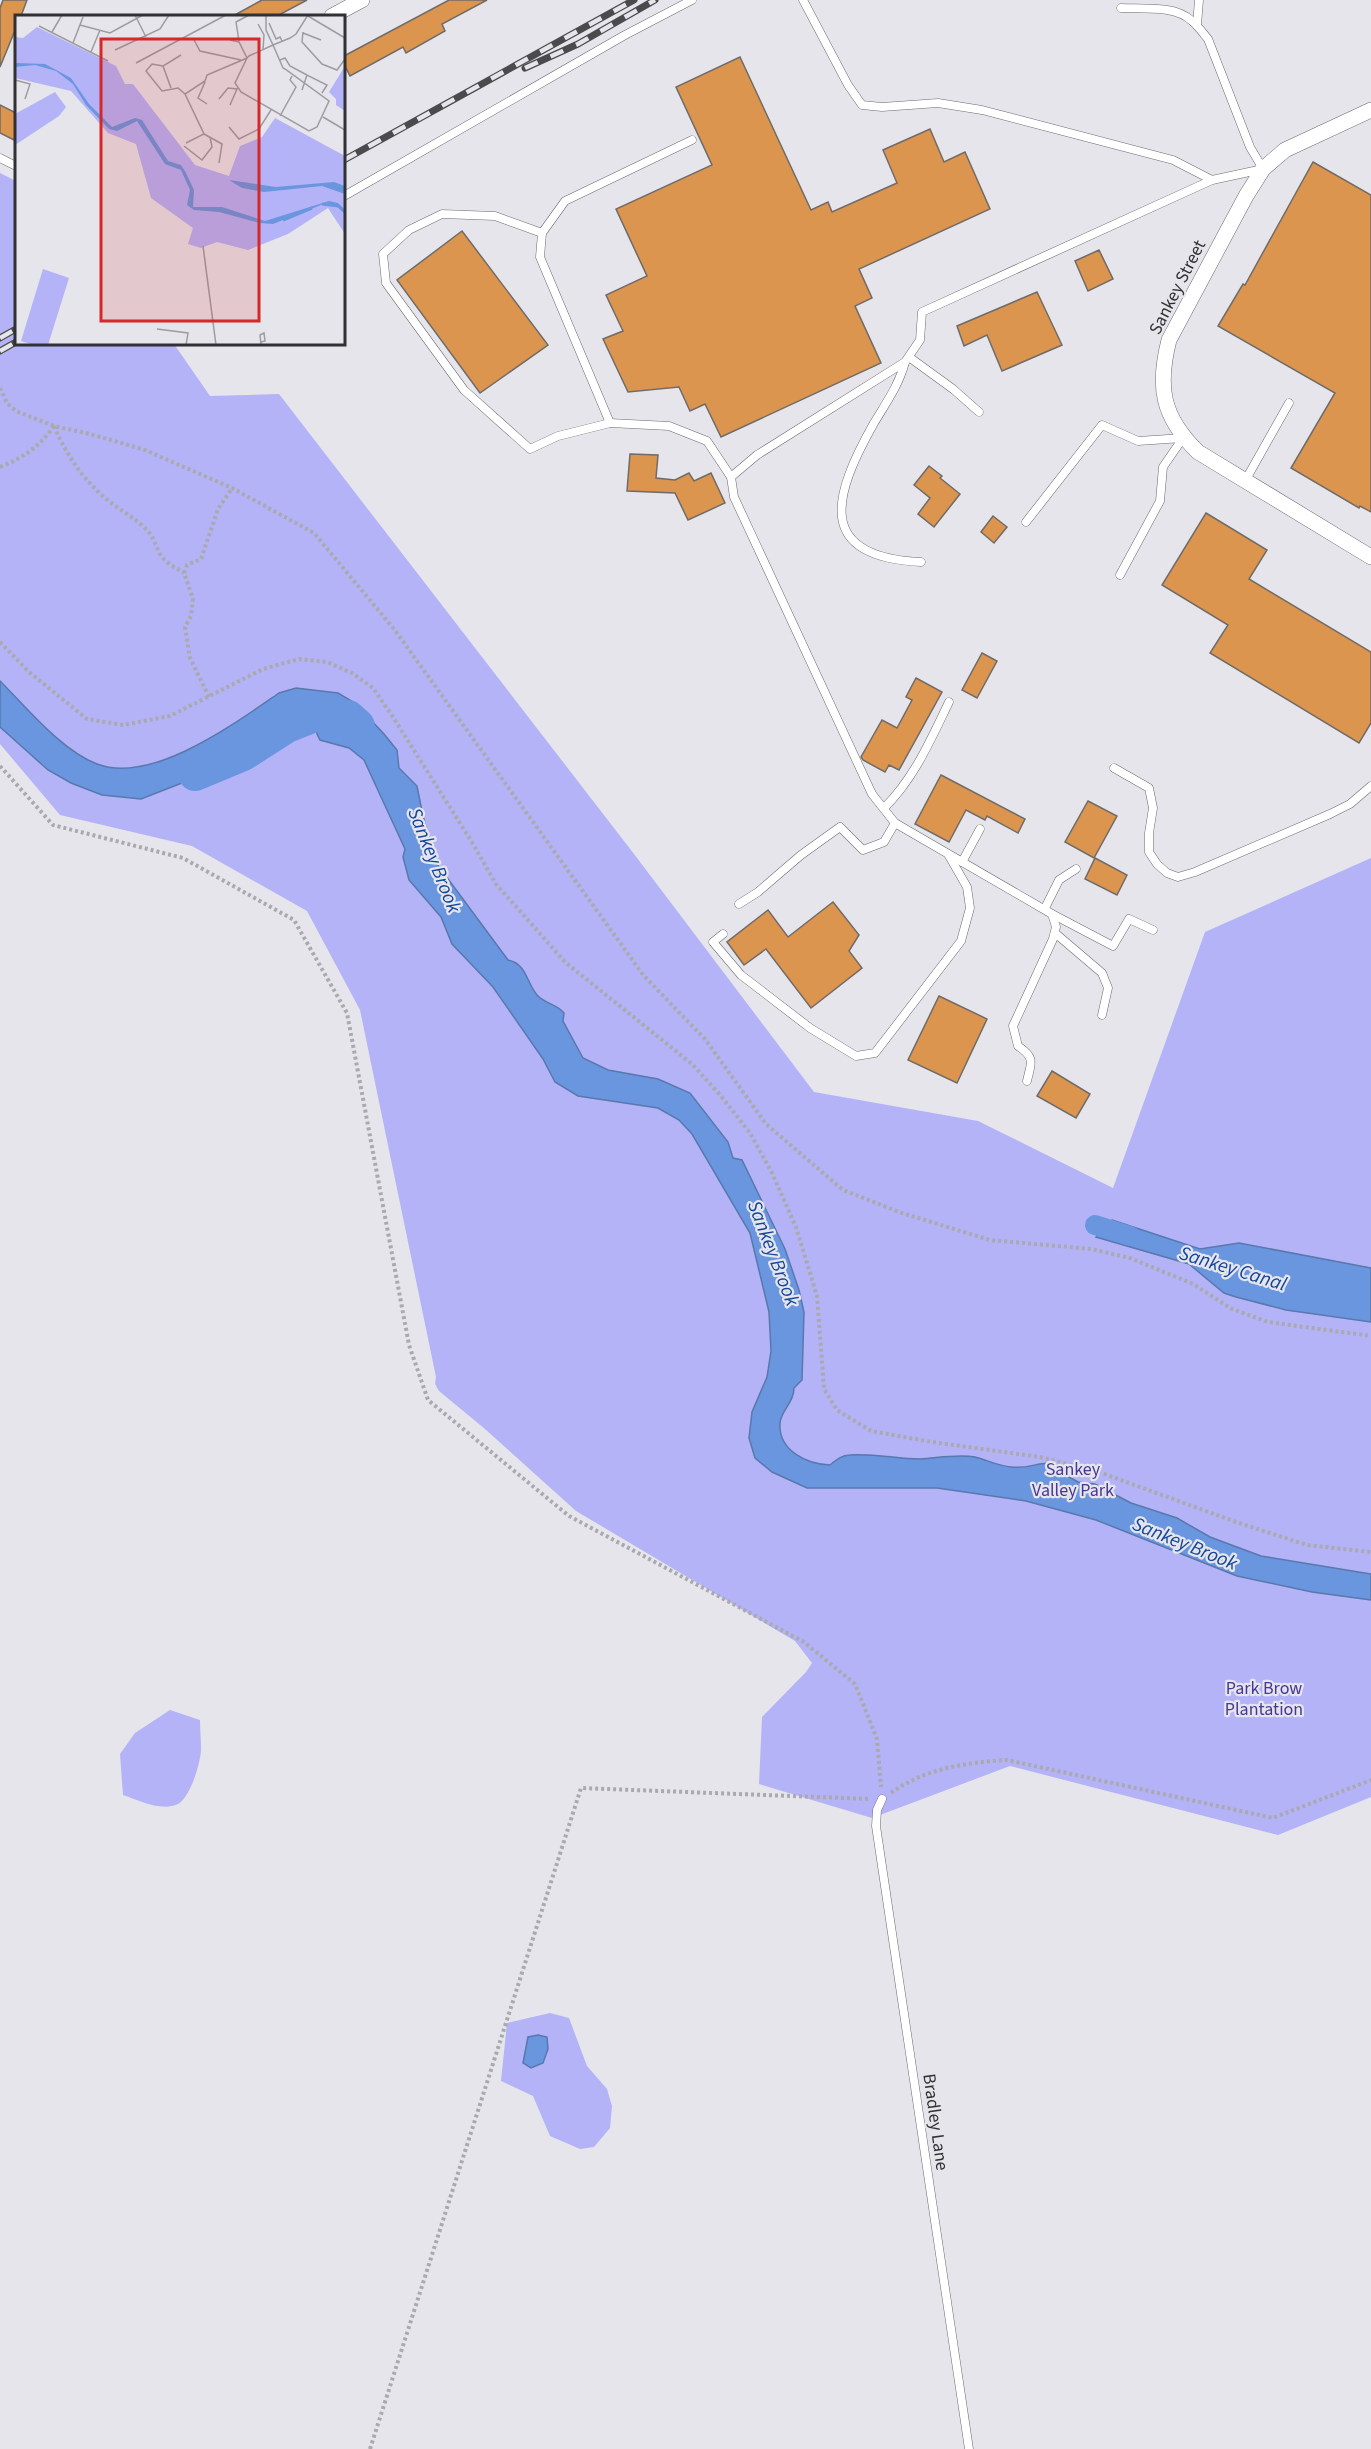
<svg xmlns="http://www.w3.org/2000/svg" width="1371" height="2449" font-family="'Source Sans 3',sans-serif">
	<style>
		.green { fill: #b4b3f8 }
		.water { fill: #6a96e0; stroke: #5978ac; stroke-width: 1.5 }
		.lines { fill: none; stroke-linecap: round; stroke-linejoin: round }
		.canal { stroke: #6a96e0; stroke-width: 20 }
		.river { stroke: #6a96e0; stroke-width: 34 }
		.building { fill: #dc954e; stroke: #706b68; stroke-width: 1.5 }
		.service-casing { stroke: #6b6b70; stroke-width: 9 }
		.minor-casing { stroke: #6b6b70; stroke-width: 16 }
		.path { stroke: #a9a9ae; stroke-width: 4; stroke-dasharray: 3 3; stroke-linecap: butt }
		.service { stroke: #fff; stroke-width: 8 }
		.minor { stroke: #fff; stroke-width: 15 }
		.rail-casing { stroke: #4b4b4e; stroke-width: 7 }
		.rail { stroke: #e5e5eb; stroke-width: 4.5; stroke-dasharray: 14; stroke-linecap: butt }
		.labels { text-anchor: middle; stroke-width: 4.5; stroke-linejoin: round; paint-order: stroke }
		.street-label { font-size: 18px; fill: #313133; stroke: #e5e5eb }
		.park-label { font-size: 18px; fill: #463798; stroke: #e5e5eb }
		.water-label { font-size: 20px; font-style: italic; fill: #12469d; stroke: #e5e5eb }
		.inset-river { fill: none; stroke: #6a96e0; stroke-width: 3 }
		.inset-road { fill: none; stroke: #9d9da1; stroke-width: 1.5 }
		.view { fill: #d62828; fill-opacity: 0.15; stroke: #d62828; stroke-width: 3 }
		.inset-edge { fill: none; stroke: #313133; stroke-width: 3 }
	</style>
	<rect width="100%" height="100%" fill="#e5e5eb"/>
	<g class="green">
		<path d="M0 173 16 181V344H174L210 396 279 394 634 854 814 1092 978 1121 1113 1188 1205 932 1371 858V1797L1278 1835 1010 1766 872 1818 759 1784 762 1717 806 1672 812 1663 795 1641 576 1511 485 1429 439 1391 435 1384 436 1377 360 1010 307 911 192 846 60 815 0 744Z"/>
		<path d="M170 1710 200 1720C200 1730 201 1739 201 1749 201 1762 190 1798 178 1804 161 1812 138 1800 123 1795L120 1754 135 1733Z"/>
		<path d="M550 2013 569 2018 587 2066 607 2089 612 2106 610 2128 594 2147 580 2149 550 2136 533 2096 501 2081 507 2023Z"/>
	</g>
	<g class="water">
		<path d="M0 681C27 708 61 750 97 764 152 785 235 723 279 693L296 688 338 693 355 703 384 734 397 750 399 768 417 786 423 816 437 864 508 960C527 964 526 982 537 995 545 1004 557 1004 564 1013L563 1021 583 1058 608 1070 658 1079 690 1093 728 1142 733 1158 742 1160 785 1249 799 1290 804 1312 802 1380 794 1388C794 1403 781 1410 780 1423 778 1451 807 1464 830 1465 836 1460 842 1455 850 1455 873 1453 897 1459 920 1459 938 1458 957 1454 975 1457 987 1460 998 1466 1011 1467 1036 1470 1043 1455 1068 1470L1069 1477 1078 1482 1095 1484 1131 1503 1177 1518 1210 1537 1261 1556 1371 1574V1600L1312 1592 1237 1576 1096 1520 1026 1501 937 1488H807L772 1472 755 1458 749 1438 752 1412 767 1377 771 1351 769 1312 750 1233 692 1134 679 1120 658 1108 578 1096 555 1082 543 1059 493 987 452 944 441 917 409 880 403 857 405 849 364 760 349 748 320 740 317 734 314 712 308 707 296 708 284 714 228 765 141 799 102 795 71 783 48 770 0 727Z"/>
		<path d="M1112 1220 1200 1249 1239 1243 1371 1268V1322L1286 1310 1236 1297 1224 1293 1189 1264 1096 1237Z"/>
		<path d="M538 2035 547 2037 548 2049 543 2063 531 2068 523 2063 528 2037Z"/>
	</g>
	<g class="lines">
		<path class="canal" d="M1095 1225 1130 1236"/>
		<path class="river" d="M195 774 243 754 287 726 315 715 348 717 358 726"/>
	</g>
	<g class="building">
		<path d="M3 0H27L21 16H16V28L0 67V8Z"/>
		<path d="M262 0H307L277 16H233Z"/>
		<path d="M449 0H487L442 24 445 31 406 53 403 47 350 76 344 64V56Z"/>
		<path d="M740 57 811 210 828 202 832 212 897 183 883 150 930 129 944 162 965 152 990 209 859 269 872 298 855 306 881 363 721 437 705 404 690 411 679 387 628 392 603 339 623 331 606 295 647 276 616 209 712 165 676 87Z"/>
		<path d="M0 105 16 113V141L0 133Z"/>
		<path d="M1313 162 1371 195V512L1360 506 1359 508 1291 468 1335 393 1218 326 1243 284 1245 285Z"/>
		<path d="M462 231 548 345 480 393 397 280Z"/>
		<path d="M1099 250 1113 279 1088 291 1075 261Z"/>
		<path d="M1037 292 1062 345 1002 371 987 335 964 346 957 326Z"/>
		<path d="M630 454 658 455 656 478 675 480 689 473 694 481 711 473 725 503 688 520 675 493 627 491Z"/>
		<path d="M929 466 942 476 940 478 960 494 934 527 918 514 930 498 914 485Z"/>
		<path d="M1206 513 1267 550 1249 579 1371 652V723L1359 743 1210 653 1228 625 1162 585Z"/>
		<path d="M993 516 1007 527 994 543 981 532Z"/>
		<path d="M982 653 997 661 977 698 962 690Z"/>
		<path d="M916 678 942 692 899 770 889 765 885 772 863 760 861 757 882 720 897 728 912 700 906 697Z"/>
		<path d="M941 775 1025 819 1018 833 987 816 985 820 966 810 949 842 915 824Z"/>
		<path d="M1088 801 1117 816 1094 858 1065 842Z"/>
		<path d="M1095 858 1127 875 1117 895 1085 879Z"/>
		<path d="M833 902 859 935 849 951 862 968 811 1008 766 949 744 965 727 942 768 910 788 937Z"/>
		<path d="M939 996 987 1019 957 1083 908 1060Z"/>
		<path d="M1052 1071 1090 1094 1076 1118 1037 1096Z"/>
	</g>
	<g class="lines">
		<g class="service-casing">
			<g id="service">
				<path d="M803 0 848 85 862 105 882 107 938 103 982 110 1173 160 1212 180"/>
				<path d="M1197 25 1199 0"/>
				<path d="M0 158 16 166"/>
				<path d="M344 196 625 35 692 0"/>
				<path d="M542 233 495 216 442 214 409 230 383 254 386 283 464 390 530 449 558 436 610 423 669 426 707 441 731 477"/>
				<path d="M909 357 953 389 979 412"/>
				<path d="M905 362C899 385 886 403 874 423 834 494 813 557 921 562"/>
				<path d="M610 423 540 257 542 233 565 201 692 140"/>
				<path d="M1245 481 1289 403"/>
				<path d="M1026 522 1102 425 1138 441 1183 438"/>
				<path d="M1120 575 1160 501 1163 467 1183 438"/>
				<path d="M1114 768 1149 788 1153 808 1149 833V852L1157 864 1167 873 1178 877 1195 872 1330 814 1350 804 1371 786"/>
				<path d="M884 808C914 779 931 739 949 702"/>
				<path d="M895 823 1052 914 1056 927 1053 939 1013 1026 1018 1046C1036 1058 1031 1063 1027 1081"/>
				<path d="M962 862 980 829"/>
				<path d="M739 904 758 892 801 855 840 827 863 850 884 842 895 823 872 794 734 497 731 477 757 455 905 362 920 340 922 312 1212 180 1263 169 1250 147 1208 39C1203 33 1198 26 1192 21 1175 5 1143 9 1121 8"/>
				<path d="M1045 908 1059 880 1076 869"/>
				<path d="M1052 914 1113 946 1129 919 1153 930"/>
				<path d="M1055 933 1102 973 1108 988 1102 1015"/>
				<path d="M723 934 713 942 741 975 810 1028 856 1056 875 1053 961 941 970 908 967 887 948 854"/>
				<path d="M882 1799 877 1810 876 1826 969 2449"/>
			</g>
		</g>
		<g class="minor-casing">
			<g id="minor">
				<path d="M332 16 362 0"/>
				<path d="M1371 110 1285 150 1263 169 1246 196 1169 340C1157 387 1162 417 1198 452L1371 557"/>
			</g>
		</g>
		<g class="path">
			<path d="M0 388 7 403 16 411 54 426 90 434 145 450 232 488 314 533 394 629 644 976 705 1039 766 1124 843 1190 902 1213 990 1240 1091 1249 1130 1258 1193 1284 1232 1309 1268 1322 1371 1336"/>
			<path d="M54 426C66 454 82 478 105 498 118 509 134 517 146 529 153 536 155 544 159 552 163 562 175 567 184 573"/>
			<path d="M0 467C23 458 40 446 54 426"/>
			<path d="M0 642 29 672 87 719 123 725 170 716 263 669 299 659 327 662 352 673 373 688 393 717 470 839 496 884 565 962 692 1064 721 1096 750 1133 772 1173 796 1227 817 1296 824 1389 837 1410 871 1431 932 1442 1040 1457 1099 1472 1236 1522 1307 1545 1371 1552"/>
			<path d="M209 697 190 658 185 627 191 616 193 599 184 573 187 565 201 559 218 509 232 488"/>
			<path d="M0 766 53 825 183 858 294 920 347 1013 409 1345 428 1400 569 1516 804 1642 855 1684 877 1739 881 1787"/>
			<path d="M891 1793C923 1769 968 1762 1007 1760L1273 1818 1371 1780"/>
			<path d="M370 2449 581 1788 870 1799"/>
		</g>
		<use href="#service" class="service"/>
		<use href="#minor" class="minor"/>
		<g class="rail-casing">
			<g id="rail">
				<path d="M525 68 578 44 655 0"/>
				<path d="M344 160 634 0"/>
				<path d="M0 338 16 329"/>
				<path d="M0 351 16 342"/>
			</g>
		</g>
		<use href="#rail" class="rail"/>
	</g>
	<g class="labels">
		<g class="street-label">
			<text transform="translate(1177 287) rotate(-63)" y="6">Sankey Street</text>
			<text transform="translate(936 2122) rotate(82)" y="6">Bradley Lane</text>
		</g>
		<g class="park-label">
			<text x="1073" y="1475">Sankey<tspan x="1073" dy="21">Valley Park</tspan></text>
			<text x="1264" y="1694">Park Brow<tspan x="1264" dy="21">Plantation</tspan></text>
		</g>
		<g class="water-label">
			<text transform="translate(435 860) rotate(68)" y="7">Sankey Brook</text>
			<text transform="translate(774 1253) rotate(69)" y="7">Sankey Brook</text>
			<text transform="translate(1233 1268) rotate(17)" y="7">Sankey Canal</text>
			<text transform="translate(1185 1543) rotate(22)" y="7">Sankey Brook</text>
		</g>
	</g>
	<g transform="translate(15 15)">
		<rect width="330" height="330" fill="#e5e5eb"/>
		<path d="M22 12 101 51 110 69H118L180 150 214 161 225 131 247 122 260 103 330 141V219L313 193 273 219 233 235 202 227 186 233 173 229 178 213 136 183 121 129 93 118 56 76 0 63V22L8 23ZM330 51V96L321 90V84L314 77ZM40 77 51 92 44 101 0 130V99ZM28 254 54 263 33 330H18L6 326Z" fill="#b4b3f8"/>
		<path d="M0 48 30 49 56 63 74 89 97 112 120 103 127 105 153 146 166 150 171 158 179 175 178 192H207L250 206 314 186 323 188 330 199 320 190 311 188 258 209 245 208 204 197 179 195 172 190 175 175 166 155 150 149 122 106 102 116 94 114 71 90 58 69 41 56 20 50 0 52ZM214 165 261 172 319 167 330 171V179L307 171 249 177 227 173Z" fill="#6a96e0"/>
		<path class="inset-river" d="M307 189 324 191 330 197M268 205 297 193"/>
		<path class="inset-road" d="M120 0 131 22M251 0V15L258 30 268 53 270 54 314 86 302 112 294 116 226 77 220 68 232 43 234 41 258 30 275 23 281 19 293 0M293 1 330 23M254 8 261 24 265 22 267 26M243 9 249 20 248 35M65 10 95 18 128 0M24 11 93 46M37 17 47 0M288 17 287 27 307 49 322 55 330 44M288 18 306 25M178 23 185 36 226 45M224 26 221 7 234 0M58 28 68 2M100 35 145 14 154 0M76 37 85 15M265 45 270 43 275 51 292 60M121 48 211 0M148 51 137 49 131 56 147 76 163 73 170 79M0 65 15 69 10 84M190 67 183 83 192 89M156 73 148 51 166 40M287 75 292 60 312 70 307 78M204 84 213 73 222 74 215 90M265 101 281 72 275 65 277 61M308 102 330 115M214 112 224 124 244 114 256 95M189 119 207 129 204 148M171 128 189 119 170 79 190 66 192 60 232 43 224 27 215 25M169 131 187 145 197 132 195 122M188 231 201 330M142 314 173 318 171 330M246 327 250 326 249 318 245 320 246 330"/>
		<path class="view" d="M86 24H244V306H86Z"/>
		<rect width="330" height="330" class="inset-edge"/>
	</g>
</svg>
